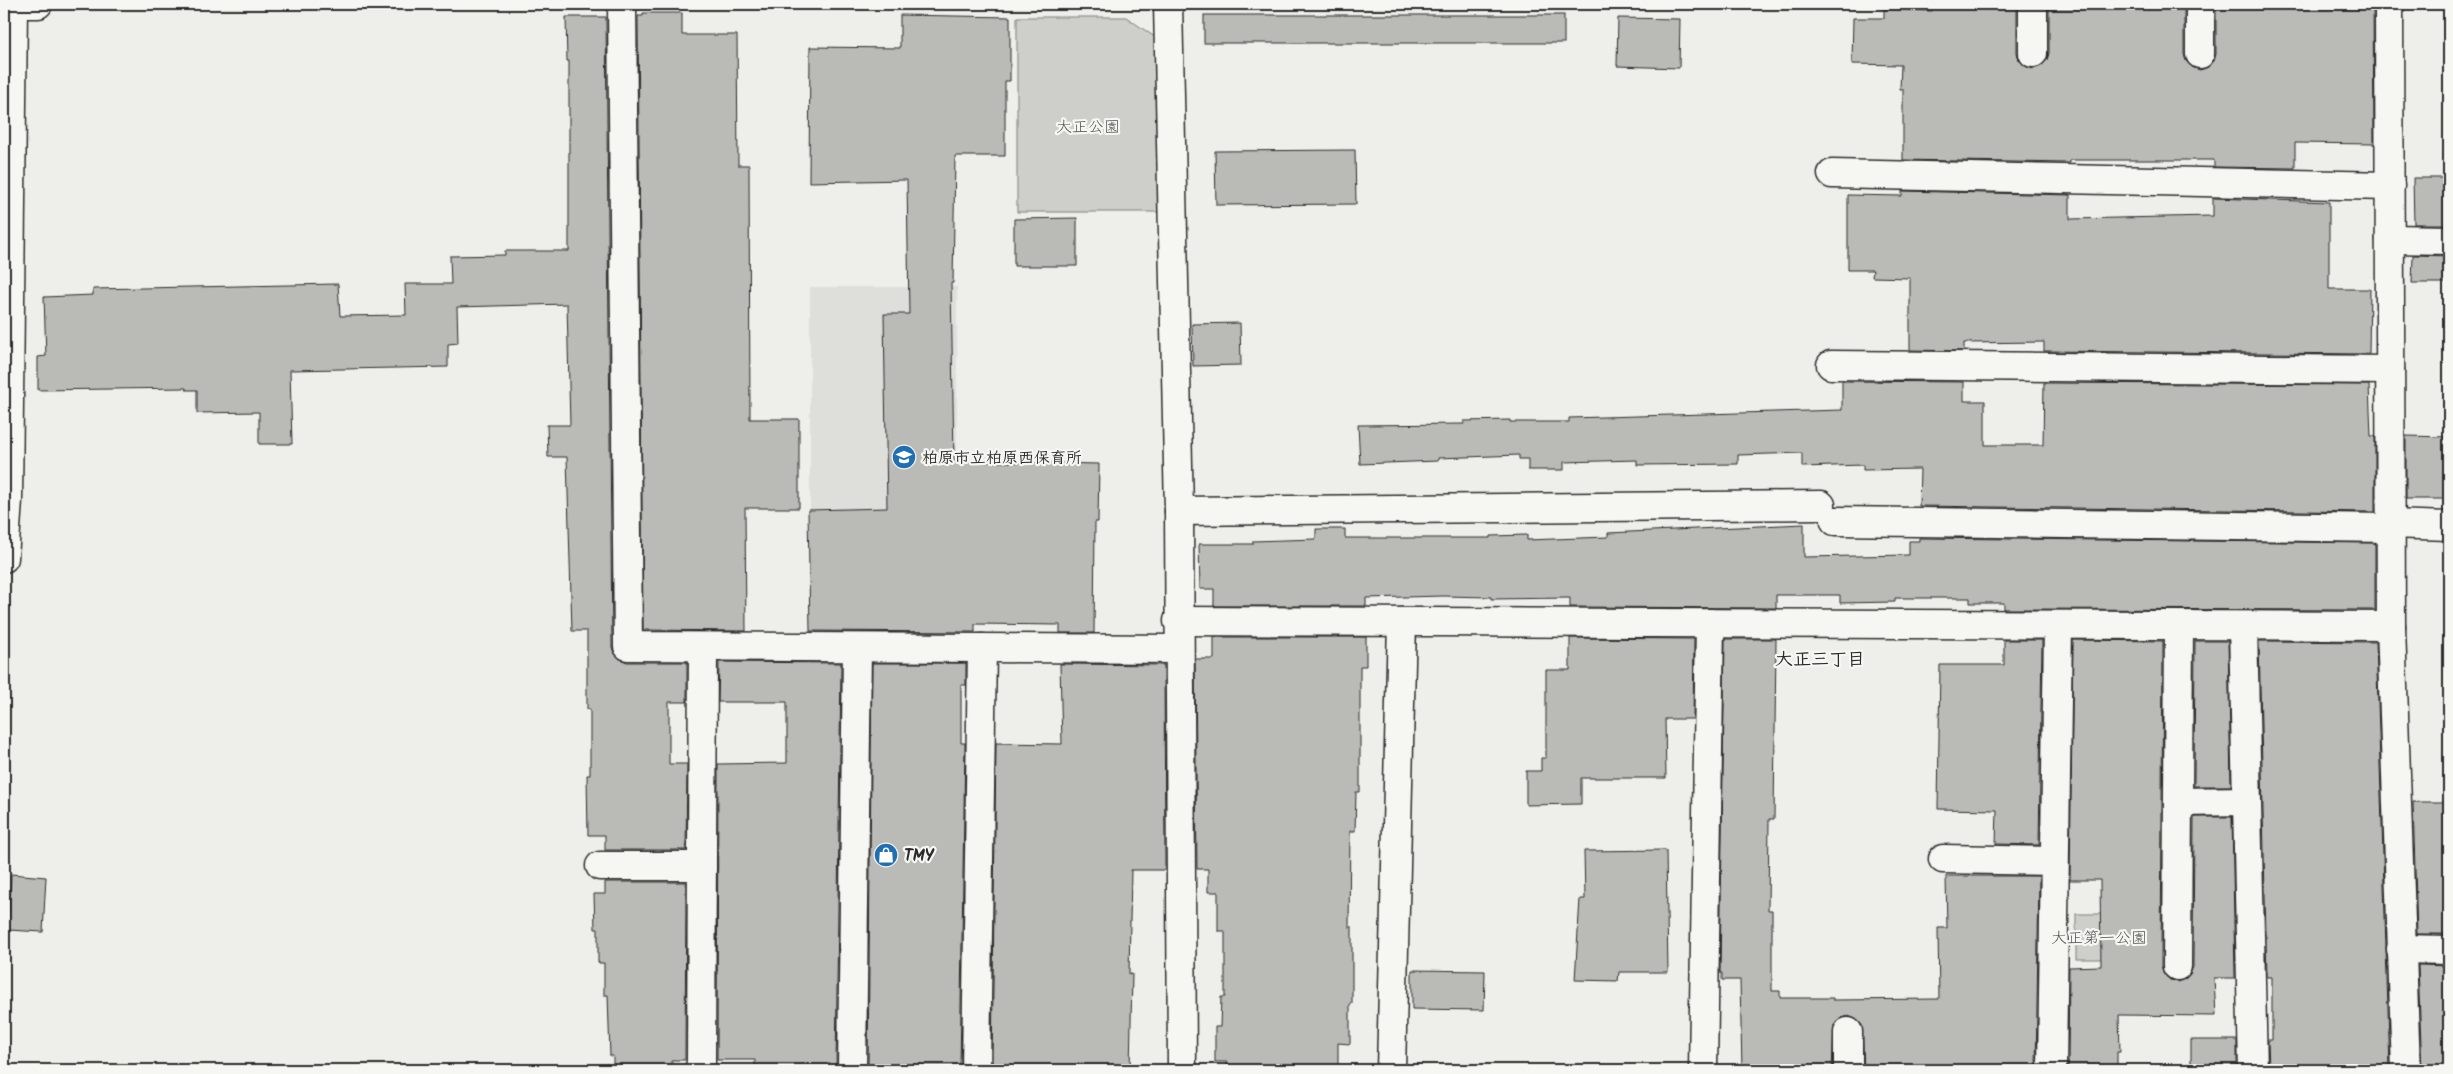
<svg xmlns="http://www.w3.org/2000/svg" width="2453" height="1074" font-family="Kalam,'Klee One',sans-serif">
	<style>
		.built { fill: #dededb }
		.green { fill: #cececa; stroke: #7c7c7a }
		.building { fill: #babab7; stroke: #2b2b2b }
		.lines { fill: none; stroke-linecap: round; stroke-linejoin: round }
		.minor-casing { stroke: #2b2b2b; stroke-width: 31 }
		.minor { stroke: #f6f6f2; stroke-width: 28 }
		.labels { text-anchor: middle; stroke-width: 4.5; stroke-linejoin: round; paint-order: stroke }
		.park-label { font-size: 16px; fill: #545453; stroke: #f6f6f2 }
		.poi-label { font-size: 16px; font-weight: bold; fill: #2b2b2b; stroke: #f6f6f2; text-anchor: start }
		.neighbourhood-label { font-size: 18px; font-weight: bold; fill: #2b2b2b; stroke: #f6f6f2 }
	</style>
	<rect width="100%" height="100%" fill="#eeeeea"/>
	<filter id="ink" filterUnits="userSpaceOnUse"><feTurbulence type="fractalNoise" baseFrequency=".02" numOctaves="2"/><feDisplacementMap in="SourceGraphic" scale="10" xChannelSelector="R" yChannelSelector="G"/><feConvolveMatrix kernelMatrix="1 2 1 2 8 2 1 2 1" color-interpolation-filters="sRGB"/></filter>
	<g filter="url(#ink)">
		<rect class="built" x="810" y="287" width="147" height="351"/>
		<g class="green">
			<path d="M1017 17H1126L1159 40V212H1017Z"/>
			<rect x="2076" y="914" width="46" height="45"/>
		</g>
		<g class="building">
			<path d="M1944 4H2017V53L2019 60 2025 66 2033 69 2041 66 2047 60 2049 53V4H2184V54L2186 61 2192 67 2200 70 2208 67 2214 61 2216 54V4H2373L2374 144 2295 143V168L2214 167V160H2070V163L1903 160V89H1900L1901 65 1852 64 1853 18H1884V9L1932 11V6H1944Z"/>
			<path d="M643 13H682V35H737L738 165H749L750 419H799V508H745L746 631 643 630 638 16H643Z"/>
			<path d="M900 15 1010 17V81H1005V156H955L953 283H951L954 461 1099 464 1098 522H1095L1094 633H1060V625L975 624V632L810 631 808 510 887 508 884 314H909L907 180 809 182 810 47 900 48Z"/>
			<rect x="1204" y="15" width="360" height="28"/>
			<path d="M566 17H606L612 647 614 653 620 659 627 662H687V702H669V764H687L686 850H605V835H588L587 775H590V709H587V631H572L567 457H548L547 425H570L567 304 457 307 458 343 448 344V367L290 370 292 444H259V412L197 413V390H186V388L38 390V357L46 356 44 297 93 295V289L338 284 340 316 406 315 405 284H451L450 256 505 255V251H569V61H567Z"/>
			<path d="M1618 18 1680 19 1679 68 1617 66Z"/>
			<path d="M1355 150 1356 204 1216 205 1215 151Z"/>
			<path d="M2413 178H2449V224H2414Z"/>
			<path d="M1902 191 2070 195V219L2213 216V198L2329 202V289H2370L2369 354 2044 351V342L1964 343V351L1910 350V278L1872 277 1873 270H1848V195L1902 196Z"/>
			<path d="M1077 218V266H1014V219Z"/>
			<path d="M2413 255 2449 256V283H2412Z"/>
			<path d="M1240 323 1241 365 1193 366 1192 324Z"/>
			<path d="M1842 381 1964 382V401H1985V445H2043L2044 383 2369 385 2371 436H2375V512L1919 506 1920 469 1863 470V465L1802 467V453L1738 455V464L1637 465V460L1564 462V470H1528V459H1519V455L1438 458V461L1360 464 1358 425 1464 424V421L1510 420V422H1569V418L1842 410Z"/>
			<path d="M2406 436 2449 437V499H2406Z"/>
			<path d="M1804 524V557L1909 555V541H1919V538L2375 543V610L2004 609V603H1970V598H1895V602L1840 603V595H1776V608L1570 607V598L1491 599V597L1443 596 1366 598V606H1214V589H1200L1199 544H1253V541L1316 539V529H1345V538H1490V536L1527 535V540L1608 537V533Z"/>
			<path d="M1214 637H1366V666H1360V792H1356L1355 831H1350L1349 927H1352V1004H1350V1044L1338 1043V1070H1227V1062H1215V1027H1220L1221 997H1225V931H1218V892H1208V869H1197L1195 659H1214Z"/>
			<path d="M1570 638 1694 639 1693 719H1665L1666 778H1581V804L1526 805V771H1541V758H1546V670H1570Z"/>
			<path d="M1725 639H1776L1774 819H1769L1768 910H1772V991H1780V998H1833V1000L1939 999 1938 928H1947L1946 876H2039L2036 1070H1864L1862 1025 1856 1019 1848 1016 1841 1018 1834 1025 1832 1070H1742L1740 980H1722V973H1720Z"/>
			<path d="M2004 640H2042L2039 845 1996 844 1997 810 1938 809 1940 665H2004Z"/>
			<path d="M2073 640 2163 641 2161 966 2164 974 2170 980 2177 982 2185 979 2190 974 2193 967 2194 817H2232L2235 978H2214L2216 1016 2119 1015 2120 1052H2117V1070H2068L2069 967 2101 966 2100 880H2070Z"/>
			<path d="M2195 641H2228L2231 786H2194Z"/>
			<path d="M2259 641 2376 642 2390 1070H2269L2268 1040H2272V977H2267Z"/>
			<path d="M719 662 841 663 836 1070H755V1060H717L718 764 787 763V702H718Z"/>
			<path d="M872 663H966V685H961V743H965L960 1070H868Z"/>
			<path d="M1060 664 1164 665 1165 870H1131L1129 974H1132L1130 1070H992L996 743 1062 744Z"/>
			<path d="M2413 802H2449V934H2417Z"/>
			<path d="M1666 850 1668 972H1619L1618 981 1575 980 1580 899H1585L1584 851Z"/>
			<path d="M11 874 46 877 43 932 8 930Z"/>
			<path d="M605 882H686L685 1060H672V1070H613V1056H610L608 995H604V963H598V929H595L594 894H605Z"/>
			<path d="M2418 965 2449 966V1070H2422Z"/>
			<path d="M1412 970 1485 971 1484 1010 1412 1009Z"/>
			<rect x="2191" y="1040" width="46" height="30"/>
		</g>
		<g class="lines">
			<g class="minor-casing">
				<g id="minor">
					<path d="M4 4H38"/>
					<path d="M622 4 628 646 1178 649"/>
					<path d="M1168 4 1179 511 1182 1070"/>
					<path d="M2033 4V53"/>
					<path d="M2200 4V54"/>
					<path d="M2389 4 2391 626 2406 1070"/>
					<path d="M1832 174 2390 186"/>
					<path d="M2390 239 2449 240"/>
					<path d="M1831 365 2390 370"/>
					<path d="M1179 511 1821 505"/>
					<path d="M1835 521 2390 528"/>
					<path d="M2390 524 2449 526"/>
					<path d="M4 558 8 500 13 4"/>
					<path d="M1178 621 2391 626"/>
					<path d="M2243 626 2253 1070"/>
					<path d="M2178 802 2247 801"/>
					<path d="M1943 859 2054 861"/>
					<path d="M600 866H702"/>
					<path d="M2401 949 2449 950"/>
					<path d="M2177 966 2179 626"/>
					<path d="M1848 1032V1070"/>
					<path d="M699 1070 701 1063 703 647"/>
					<path d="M852 1070 857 648"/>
					<path d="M976 1070 982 648"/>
					<path d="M1391 1070 1402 622"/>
					<path d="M1703 1070 1710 623"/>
					<path d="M2052 1070 2058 625"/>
				</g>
			</g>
			<use href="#minor" class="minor"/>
		</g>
	</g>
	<defs>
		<g id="school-disc" transform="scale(1.25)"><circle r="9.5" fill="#1f6fb2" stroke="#f6f6f2"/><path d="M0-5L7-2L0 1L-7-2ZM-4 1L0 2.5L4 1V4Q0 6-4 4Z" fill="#fff"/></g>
		<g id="shop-disc" transform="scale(1.25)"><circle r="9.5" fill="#1f6fb2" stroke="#f6f6f2"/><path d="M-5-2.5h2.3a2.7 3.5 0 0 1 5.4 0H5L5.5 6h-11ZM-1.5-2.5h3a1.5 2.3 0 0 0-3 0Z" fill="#fff"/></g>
	</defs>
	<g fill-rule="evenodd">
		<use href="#school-disc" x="904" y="457"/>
		<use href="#shop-disc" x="886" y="855"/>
	</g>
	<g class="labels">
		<g class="park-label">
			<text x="1088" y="132">大正公園</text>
			<text x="2099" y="943">大正第一公園</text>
		</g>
		<g class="poi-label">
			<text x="922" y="463">柏原市立柏原西保育所</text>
			<text x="904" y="861">TMY</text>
		</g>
		<g class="neighbourhood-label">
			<text x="1820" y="665">大正三丁目</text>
		</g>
	</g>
	<rect width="2453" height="1074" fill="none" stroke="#f6f6f2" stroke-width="20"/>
	<rect x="10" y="10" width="2433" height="1054" fill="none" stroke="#2b2b2b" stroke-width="2" filter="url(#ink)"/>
</svg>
